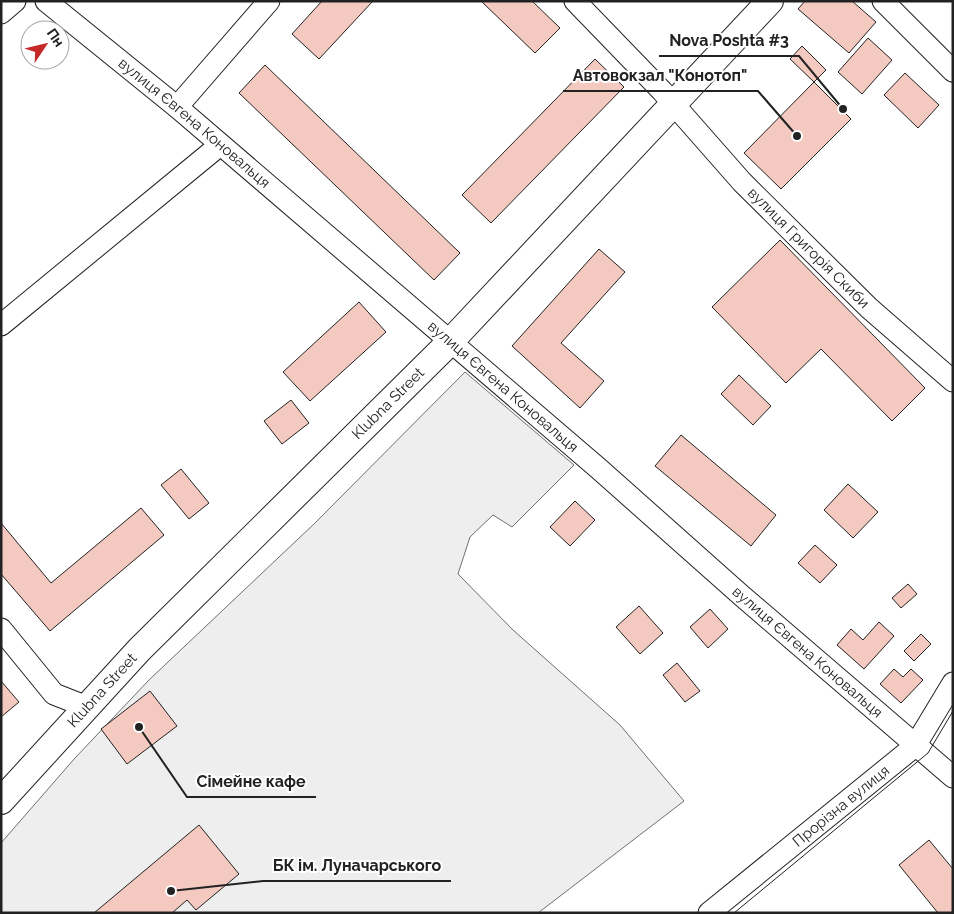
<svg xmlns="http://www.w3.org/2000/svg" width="954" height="914" font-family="Raleway,sans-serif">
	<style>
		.green { fill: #eee; stroke: #6f6f6f }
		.building { fill: #f3c9c0; stroke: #222 }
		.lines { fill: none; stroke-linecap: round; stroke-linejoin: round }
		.minor-casing { stroke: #222; stroke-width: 23 }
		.major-casing { stroke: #222; stroke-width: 28 }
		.minor { stroke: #fff; stroke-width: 21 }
		.major { stroke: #fff; stroke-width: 26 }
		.tram { stroke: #222; stroke-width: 1 }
		.labels { text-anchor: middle; stroke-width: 4; stroke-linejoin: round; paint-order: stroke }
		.street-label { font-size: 15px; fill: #222; stroke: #fff }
		.leader { fill: none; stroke: #222; stroke-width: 2 }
		.callout-dot { fill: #222; stroke: #fff; stroke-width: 2 }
		.callout-label { font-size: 16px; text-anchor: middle; font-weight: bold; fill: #222; stroke: #fff; stroke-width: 4; stroke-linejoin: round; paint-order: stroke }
	</style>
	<rect width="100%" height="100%" fill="#fff"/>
	<path class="green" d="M465 372 574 465 512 527 493 515 470 537 458 574 513 630 620 725 684 801 538 913H1V843L75 758 149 680 315 523Z"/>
	<g class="building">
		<path d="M322 1H373L319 59 292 34Z"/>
		<path d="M481 1H532L560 28 535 53Z"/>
		<path d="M805 1H852L876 22 849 53 798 9Z"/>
		<path d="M868 38 892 60 862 94 838 72Z"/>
		<path d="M802 46 826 70 814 82 790 59Z"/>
		<path d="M595 59 624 87 491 223 462 195Z"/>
		<path d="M265 65 460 253 434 280 239 93Z"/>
		<path d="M905 73 939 105 918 128 884 95Z"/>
		<path d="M814 82 851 119 781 189 744 153Z"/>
		<path d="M780 240 925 388 892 421 821 349 786 383 712 307Z"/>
		<path d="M599 249 625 272 561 343 604 381 580 408 512 346Z"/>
		<path d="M359 302 386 332 310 401 283 372Z"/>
		<path d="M739 375 771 406 753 425 721 394Z"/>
		<path d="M291 400 309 423 282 444 264 421Z"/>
		<path d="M681 435 776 515 751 546 655 466Z"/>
		<path d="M181 469 209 503 189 519 161 485Z"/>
		<path d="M848 484 878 512 853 538 824 510Z"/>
		<path d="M575 501 595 520 570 546 550 527Z"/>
		<path d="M141 508 164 535 50 631 1 574V523L51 583Z"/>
		<path d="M815 545 837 565 820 583 798 563Z"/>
		<path d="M908 584 917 594 901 608 892 598Z"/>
		<path d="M639 606 663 633 640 654 616 627Z"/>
		<path d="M710 609 728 629 708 648 690 627Z"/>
		<path d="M879 622 894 636 864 669 837 645 851 629 863 640Z"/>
		<path d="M921 634 931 644 914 661 904 651Z"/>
		<path d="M677 663 700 691 685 702 663 675Z"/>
		<path d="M894 669 903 677 911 669 923 680 901 703 880 684Z"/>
		<path d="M1 681 19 702 1 717Z"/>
		<path d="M150 691 177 726 127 764 101 729Z"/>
		<path d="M199 825 239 874 196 910 187 900 172 913H94Z"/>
		<path d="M929 840 953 869V913H938L899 865Z"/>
	</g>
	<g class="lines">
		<g class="minor-casing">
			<g id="minor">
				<path id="s1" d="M46 1 177 107 598 468 742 596 953 777"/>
				<path id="s2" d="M575 1 662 91 742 182 869 308 953 381"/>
				<path d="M883 1 953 71"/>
				<path d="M1 13 15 1"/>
				<path d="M177 107 269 1"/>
				<path d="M1 325 220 145"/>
				<path d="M1 629 54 694 87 707"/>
				<path id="s3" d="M709 913 915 746 953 683"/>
			</g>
		</g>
		<g class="major-casing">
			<g id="major">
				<path id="s4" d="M1 801 139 650 450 342 770 1"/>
			</g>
		</g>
		<use href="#minor" class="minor"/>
		<use href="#major" class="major"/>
		<path class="tram" d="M734 913 928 753 953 711"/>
	</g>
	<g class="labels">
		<g class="street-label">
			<text dy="5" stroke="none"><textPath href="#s1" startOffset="192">вулиця Євгена Коновальця</textPath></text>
			<text dy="5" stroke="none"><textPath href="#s2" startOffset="340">вулиця Григорія Скиби</textPath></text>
			<text dy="5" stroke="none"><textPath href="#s1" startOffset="598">вулиця Євгена Коновальця</textPath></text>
			<text dy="5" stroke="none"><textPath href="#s4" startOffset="555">Klubna Street</textPath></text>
			<text dy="5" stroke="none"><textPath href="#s1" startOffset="1002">вулиця Євгена Коновальця</textPath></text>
			<text dy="5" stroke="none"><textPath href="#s4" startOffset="150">Klubna Street</textPath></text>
			<text dy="5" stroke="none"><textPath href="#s3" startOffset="170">Прорізна вулиця</textPath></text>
		</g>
	</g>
	<path class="leader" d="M843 109L799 56H659M797 136L758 91H563M139 727L187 797H316M171 891L263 881H451"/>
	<g class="callout-dot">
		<circle cx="843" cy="109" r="5"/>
		<circle cx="797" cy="136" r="5"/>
		<circle cx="139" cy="727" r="5"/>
		<circle cx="171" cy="891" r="5"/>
	</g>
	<g class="callout-label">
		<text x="729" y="46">Nova Poshta #3</text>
		<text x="660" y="81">Автовокзал "Конотоп"</text>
		<text x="251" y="787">Сімейне кафе</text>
		<text x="357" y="871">БК ім. Луначарського</text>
	</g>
	<rect width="954" height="914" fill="none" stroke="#222222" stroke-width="5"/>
	<g transform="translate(45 45) rotate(55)"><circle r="24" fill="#ffffff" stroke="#a7a7a7"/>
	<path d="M0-4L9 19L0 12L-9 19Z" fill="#c62828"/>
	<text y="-8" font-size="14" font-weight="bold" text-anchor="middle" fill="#222222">Пн</text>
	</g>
</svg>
